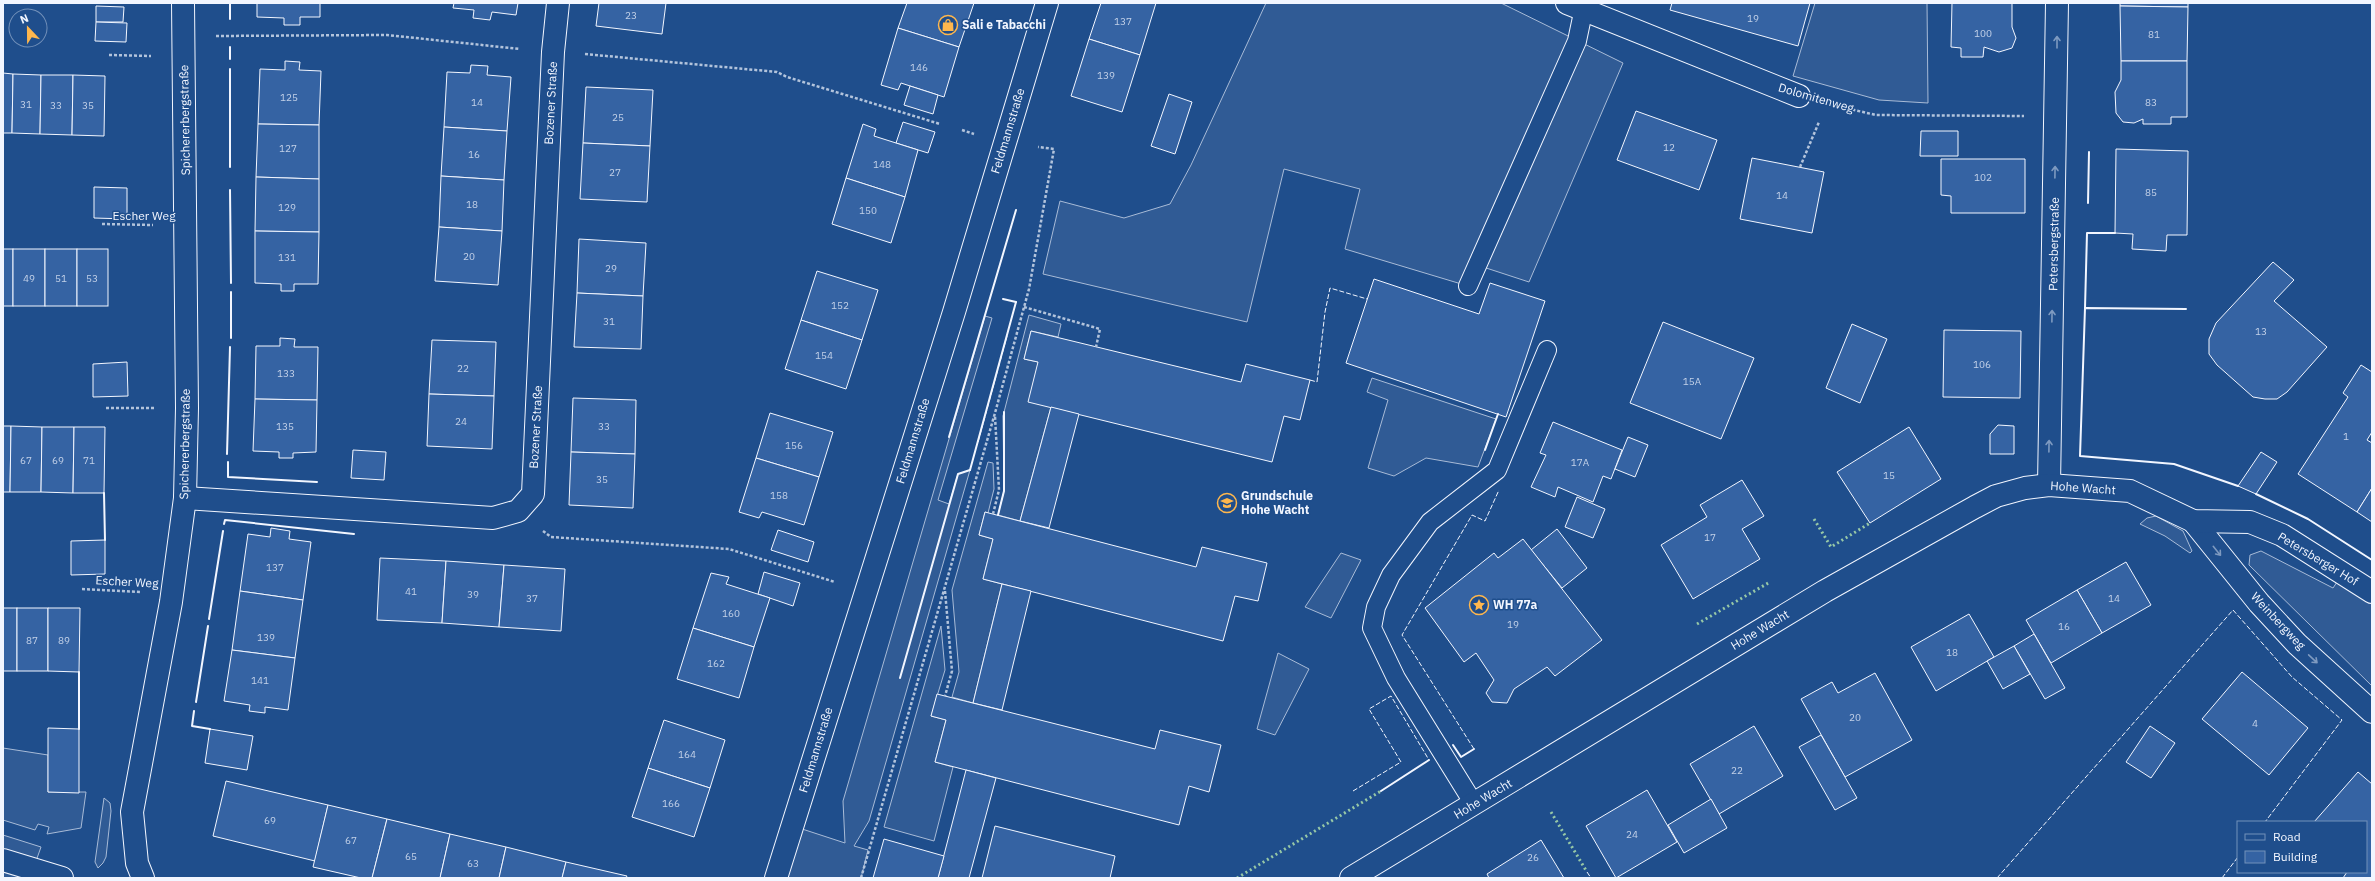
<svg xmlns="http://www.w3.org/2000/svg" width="2375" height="881" font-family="'IBM Plex Sans',sans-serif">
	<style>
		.built { fill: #305b95; stroke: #a8bbd7 }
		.building { fill: #3563a3; stroke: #f2f6ff }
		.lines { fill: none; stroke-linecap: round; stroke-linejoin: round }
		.service-casing { stroke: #f2f6ff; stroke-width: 20 }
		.minor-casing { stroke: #f2f6ff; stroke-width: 24 }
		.tertiary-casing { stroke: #f2f6ff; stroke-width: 24 }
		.path { stroke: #b3c4dc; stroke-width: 2.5; stroke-dasharray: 3 2; stroke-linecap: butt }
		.service { stroke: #1f4e8c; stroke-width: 18 }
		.minor { stroke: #1f4e8c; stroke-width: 22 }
		.tertiary { stroke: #1f4e8c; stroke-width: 22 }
		.hedge { stroke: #97c8a6; stroke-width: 3; stroke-dasharray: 2 3; stroke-linecap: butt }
		.fence { stroke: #f2f6ff; stroke-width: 1; stroke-dasharray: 5 2; stroke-linecap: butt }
		.wall { stroke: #f2f6ff; stroke-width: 2 }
		.oneway { stroke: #7e9ac0 }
		.labels { text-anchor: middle; stroke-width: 3; stroke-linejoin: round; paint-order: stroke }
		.number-label { font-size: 10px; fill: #c3d1e8 }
		.poi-label { font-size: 12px; font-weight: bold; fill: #f2f6ff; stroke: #1f4e8c; text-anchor: start }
		.street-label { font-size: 12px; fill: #f2f6ff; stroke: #1f4e8c }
	</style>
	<rect width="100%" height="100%" fill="#1f4e8c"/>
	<g class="built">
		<path d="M1266 3H1501L1623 63 1529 282 1477 265 1468 286 1345 249 1360 189 1284 169 1247 322 1043 274 1060 201 1124 218 1170 204 1191 165Z"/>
		<path d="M1815 3H1927L1928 103 1879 100 1793 76Z"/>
		<path d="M1029 315 1061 324 1058 337 1031 331 1024 359 1038 362 1051 407 1020 521 998 515 1004 491 1003 416Z"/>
		<path d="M985 316 992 318 938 500 949 504 958 474 970 470 869 821 854 846 868 850 861 878H776L793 826 845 843 843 801Z"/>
		<path d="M1372 378 1496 419 1478 467 1426 458 1394 476 1368 468 1388 400 1367 392Z"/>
		<path d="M988 462 993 463 994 489 988 513 985 512 979 535 993 539 983 579 1002 584 973 703 952 697 959 672 952 590Z"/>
		<path d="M2156 516 2183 531 2192 551 2190 553 2165 536 2140 524 2147 518Z"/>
		<path d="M2261 551 2333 588 2343 573 2372 592V686L2249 565 2250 555Z"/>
		<path d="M1341 553 1361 560 1331 618 1305 607Z"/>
		<path d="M941 626 945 670 931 716 946 720 935 762 953 767 934 841 884 827Z"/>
		<path d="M1278 653 1309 669 1275 735 1257 729Z"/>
		<path d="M3 748 48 755V792H86L81 828 47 834 49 827 38 824 35 830 3 820Z"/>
		<path d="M104 798 110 803 111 811 106 857 103 863 98 868 95 862Z"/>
		<path d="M3 835 41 847 30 878H3Z"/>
	</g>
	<g class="building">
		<path d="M257 3H320V17H300V25H284V18L257 17Z"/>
		<path d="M454 3H518L516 15 492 12 490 20 473 18 474 10 453 8Z"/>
		<path d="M599 3H666L662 34 596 26Z"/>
		<path d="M907 3H974L959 47 898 28Z"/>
		<path d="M1101 3H1156L1140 55 1089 39Z"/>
		<path d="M1672 3H1810L1798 46 1670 10Z"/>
		<path d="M1952 3H2012V27L2016 38 2012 48 1999 52 1984 47 1983 57H1961V48L1951 47Z"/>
		<path d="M2120 3H2188V7L2120 6Z"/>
		<path d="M96 6 124 7 123 22H96Z"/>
		<path d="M2120 6 2188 7 2187 61H2121Z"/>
		<path d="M96 22 127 23 126 42 95 41Z"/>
		<path d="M898 28 959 47 944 97 901 83 898 90 881 85Z"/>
		<path d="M1089 39 1140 55 1122 112 1071 96Z"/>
		<path d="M285 61 300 62 299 70 321 71 319 125 258 124 260 69 285 70Z"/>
		<path d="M2121 61H2187V117H2171V124H2143V119L2134 123 2123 122 2116 113 2115 92 2121 80Z"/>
		<path d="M471 65 488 66 487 75 511 77 507 131 444 127 447 72 470 73Z"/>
		<path d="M3 73 13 74 12 133H3Z"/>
		<path d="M13 74 41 75 40 134 12 133Z"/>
		<path d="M41 75H73L72 135 40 134Z"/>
		<path d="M73 75 105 76 104 136 72 135Z"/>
		<path d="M910 86 938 95 933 114 904 105Z"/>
		<path d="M586 87 653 90 650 146 583 143Z"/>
		<path d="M1169 94 1192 102 1175 154 1151 146Z"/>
		<path d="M1636 111 1717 140 1699 190 1617 160Z"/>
		<path d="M903 122 935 132 928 153 896 143Z"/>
		<path d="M258 124 319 125V179L256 177Z"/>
		<path d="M863 124 876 129 874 136 918 150 905 197 846 178Z"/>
		<path d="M444 127 507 131 504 180 441 176Z"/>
		<path d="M1921 131H1958V156H1920Z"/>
		<path d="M583 143 650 146 647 202 580 199Z"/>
		<path d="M2116 149 2188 151 2187 235H2167L2166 251 2132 249 2133 234 2115 233Z"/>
		<path d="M1752 158 1824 172 1812 233 1740 219Z"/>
		<path d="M1941 159H2025V213H1951V196L1941 195Z"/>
		<path d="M441 176 504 180 502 231 439 227Z"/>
		<path d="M256 177 319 179V232L255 231Z"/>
		<path d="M846 178 905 197 891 243 832 224Z"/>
		<path d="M94 187 127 188V219L94 218Z"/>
		<path d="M439 227 502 231 498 285 435 281Z"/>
		<path d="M255 231 319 232 318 284H294V291H281V284L255 283Z"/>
		<path d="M579 239 646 243 643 296 577 293Z"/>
		<rect x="3" y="249" width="10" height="57"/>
		<rect x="13" y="249" width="32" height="57"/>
		<rect x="45" y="249" width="32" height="57"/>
		<rect x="77" y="249" width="31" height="57"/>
		<path d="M2273 262 2294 280 2274 301 2327 347 2287 392 2277 399H2265L2253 397 2217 365 2209 354V339L2216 323Z"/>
		<path d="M817 271 878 290 862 340 801 320Z"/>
		<path d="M1374 279 1479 314 1490 283 1545 301 1506 417 1346 363Z"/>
		<path d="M577 293 643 296 641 349 574 347Z"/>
		<path d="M801 320 862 340 846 389 785 369Z"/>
		<path d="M1663 322 1754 358 1721 439 1630 403Z"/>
		<path d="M1852 324 1887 339 1860 403 1826 388Z"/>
		<path d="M1944 330 2021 331 2020 398 1943 397Z"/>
		<path d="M1031 331 1241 382 1246 364 1310 380 1300 420 1284 416 1272 462 1028 402 1038 362 1024 359Z"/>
		<path d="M280 338 295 339 294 347H318L317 400 255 399 256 346H280Z"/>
		<path d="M432 340 496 342 494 396 429 394Z"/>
		<path d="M127 362 128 396 93 397V364Z"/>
		<path d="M2361 365 2372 372V432L2367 440 2372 443V488L2357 512 2298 474 2348 397 2343 393Z"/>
		<path d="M429 394 494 396 492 449 427 446Z"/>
		<path d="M573 398 636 400 635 454 571 452Z"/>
		<path d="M255 399 317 400 316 452 293 453V458H279V452L253 451Z"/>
		<path d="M1051 407 1079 414 1049 528 1020 521Z"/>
		<path d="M770 413 833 432 819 477 756 458Z"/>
		<path d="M1553 422 1622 450 1611 479 1603 476 1593 502 1558 487 1555 497 1531 487 1546 455 1540 453Z"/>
		<path d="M1998 425 2014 426V454H1990V434Z"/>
		<path d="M3 426H11L10 492H3Z"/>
		<path d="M11 426 42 427 41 492H10Z"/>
		<path d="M42 427H74L73 493 41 492Z"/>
		<path d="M74 427H105L104 493H73Z"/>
		<path d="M1909 427 1941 479 1870 523 1837 472Z"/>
		<path d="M1628 437 1648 445 1635 477 1615 469Z"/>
		<path d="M353 450 386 452 384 480 351 478Z"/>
		<path d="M571 452 635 454 633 508 569 505Z"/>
		<path d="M2261 452 2277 462 2256 494 2238 486Z"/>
		<path d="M756 458 819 477 804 525 762 512 759 518 739 512Z"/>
		<path d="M1742 480 1764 516 1742 529 1760 559 1693 599 1661 545 1707 517 1700 505Z"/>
		<path d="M2372 488V522L2357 512Z"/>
		<path d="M1577 497 1605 509 1593 538 1565 527Z"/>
		<path d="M985 512 1196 567 1202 547 1267 563 1258 601 1235 596 1223 641 983 579 993 539 979 535Z"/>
		<path d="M271 528 290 531 289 539 311 542 303 600 240 591 248 534 270 537Z"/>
		<path d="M1557 529 1587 568 1562 588 1531 550Z"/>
		<path d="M778 530 814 542 808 562 771 550Z"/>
		<path d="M1523 539 1602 640 1555 676 1547 667 1514 689 1507 703 1492 702 1486 693 1494 680 1476 653 1464 662 1425 608 1494 553 1498 558Z"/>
		<path d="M105 540V574L71 575V541Z"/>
		<path d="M380 558 446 561 442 623 377 620Z"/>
		<path d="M446 561 504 565 499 627 442 623Z"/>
		<path d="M2126 562 2151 605 2102 633 2077 590Z"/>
		<path d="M504 565 565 569 561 631 499 627Z"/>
		<path d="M764 572 800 583 793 606 758 594Z"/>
		<path d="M711 573 729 577 726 584 770 598 754 647 693 628Z"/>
		<path d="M1002 584 1031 591 1002 710 973 703Z"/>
		<path d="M2077 590 2102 633 2051 663 2026 620Z"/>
		<path d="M240 591 303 600 295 658 232 650Z"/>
		<rect x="3" y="608" width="14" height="63"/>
		<rect x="17" y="608" width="31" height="63"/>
		<path d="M48 608H80L79 672 48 671Z"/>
		<path d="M1969 614 1994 657 1936 691 1911 647Z"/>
		<path d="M693 628 754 647 739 698 677 679Z"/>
		<path d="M2034 634 2065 688 2045 699 2014 646Z"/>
		<path d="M2014 646 2030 674 2003 689 1987 661Z"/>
		<path d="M232 650 295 658 288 710 265 707V713L249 711 250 705 224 701Z"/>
		<path d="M2242 672 2308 728 2269 775 2202 719Z"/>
		<path d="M1875 673 1912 740 1845 777 1801 699 1832 682 1838 693Z"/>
		<path d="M937 694 1155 749 1160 730 1221 745 1209 792 1189 786 1179 825 935 762 946 720 931 716Z"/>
		<path d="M664 720 725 740 710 788 648 768Z"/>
		<path d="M1754 726 1783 776 1719 814 1690 764Z"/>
		<path d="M2150 726 2175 743 2151 778 2126 762Z"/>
		<path d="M48 728 79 729V793L48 792Z"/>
		<path d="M210 729 253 736 247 770 205 763Z"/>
		<path d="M1821 735 1857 798 1835 810 1799 747Z"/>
		<path d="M648 768 710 788 694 837 632 817Z"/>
		<path d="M966 770 996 778 969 878H938Z"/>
		<path d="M2358 772 2372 784V878H2343L2347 872H2366V822H2314Z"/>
		<path d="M226 781 328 805 315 861 213 836Z"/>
		<path d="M1647 790 1677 842 1616 878 1586 826Z"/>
		<path d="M1711 799 1727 828 1684 853 1668 825Z"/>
		<path d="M328 805 387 819 372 878H361L313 867Z"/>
		<path d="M387 819 450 834 440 878H372Z"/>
		<path d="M995 826 1115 856 1110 878H982Z"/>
		<path d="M450 834 506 847 499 878H440Z"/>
		<path d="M884 839 944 856 938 878H873Z"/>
		<path d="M1541 840 1564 878H1489L1487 874Z"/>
		<path d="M506 847 566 862 562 878H499Z"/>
		<path d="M566 862 627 876 626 878H562Z"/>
	</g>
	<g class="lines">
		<g class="service-casing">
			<g id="service">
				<path d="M1468 286 1577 41 1585 3"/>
				<path d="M1474 804 1396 678 1372 628 1376 607 1391 575 1430 522 1497 470 1547 350"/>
			</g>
		</g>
		<g class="minor-casing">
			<g id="minor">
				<path d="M1567 3 1799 96"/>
				<path d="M2049 485 2057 3"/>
				<path d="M185 498 493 518 518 511 533 494 553 52 558 3"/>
				<path d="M2193 521 2259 603 2297 644 2372 712"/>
				<path d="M3 860 62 878"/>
				<path d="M1351 878 1825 591 1975 507 1996 496 2025 488 2049 485 2130 491 2193 521 2250 522 2282 535 2372 592"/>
			</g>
		</g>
		<g class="tertiary-casing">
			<g id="tertiary">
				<path d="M143 878 137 863 132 812 171 602 185 498 187 408 183 3"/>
				<path d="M776 878 954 312 1047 3"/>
			</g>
		</g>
		<g class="path">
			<path d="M216 36 387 35 520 49"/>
			<path d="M585 54 777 72 787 77 940 124"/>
			<path d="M109 55 151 56"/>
			<path d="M1828 104 1876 115 2024 116"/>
			<path d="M962 130 974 134"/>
			<path d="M1800 167 1819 122"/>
			<path d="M102 224 153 225"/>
			<path d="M1024 307 1100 329 1096 347"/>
			<path d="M106 408H155"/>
			<path d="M993 514 999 490 995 416"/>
			<path d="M543 531 551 537 729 549 835 582"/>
			<path d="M82 589 141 592"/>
			<path d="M945 591 952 671 945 696"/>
			<path d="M861 878 995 413 1029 289 1054 149 1038 147"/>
		</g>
		<use href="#service" class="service"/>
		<use href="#minor" class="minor"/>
		<use href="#tertiary" class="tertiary"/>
		<g class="hedge">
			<path d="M1814 519 1831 547 1870 523"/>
			<path d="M1697 624 1770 582"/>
			<path d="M1551 812 1587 872"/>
			<path d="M1237 878 1381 791"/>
		</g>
		<g class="fence">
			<path d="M1310 380 1317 382 1325 312 1330 288 1367 299"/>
			<path d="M978 442 1007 336"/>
			<path d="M1474 749 1402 635 1472 515 1485 521 1499 490"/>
			<path d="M1353 791 1401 762 1369 709 1391 696 1429 760"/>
			<path d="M1587 872 1591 878"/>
			<path d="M1997 878 2233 610 2292 677 2342 720 2265 822"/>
			<path d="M2222 878 2238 857"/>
		</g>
		<g class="wall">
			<path d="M230 3V19"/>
			<path d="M230 59V47"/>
			<path d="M230 69V167"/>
			<path d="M230 190 231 283"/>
			<path d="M2088 203 2089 152"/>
			<path d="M231 292V338"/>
			<path d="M1003 299 1016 302"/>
			<path d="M2085 308 2087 233H2115"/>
			<path d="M2186 309 2085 308 2080 456 2174 464 2238 486"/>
			<path d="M949 437 1016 210"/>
			<path d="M1485 450 1498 414"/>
			<path d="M227 454 230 347"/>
			<path d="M228 462V477L317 482"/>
			<path d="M970 470 1016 302"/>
			<path d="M104 493 105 540"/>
			<path d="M2256 494 2308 519 2372 560"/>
			<path d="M998 515 1004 491V412"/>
			<path d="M224 524 225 520 354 534"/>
			<path d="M209 619 223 531"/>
			<path d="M900 678 958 474 970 470"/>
			<path d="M196 702 208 626"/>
			<path d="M194 711 192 726 210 729"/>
			<path d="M79 729V672"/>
			<path d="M1453 745 1461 757 1474 749"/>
			<path d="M1381 791 1429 760"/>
		</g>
	</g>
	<defs><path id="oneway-shaft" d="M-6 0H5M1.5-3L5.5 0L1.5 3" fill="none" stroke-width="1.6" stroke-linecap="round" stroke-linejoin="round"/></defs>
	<g class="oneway">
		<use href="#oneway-shaft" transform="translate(2057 42) rotate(-90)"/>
		<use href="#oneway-shaft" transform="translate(2055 172) rotate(-89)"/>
		<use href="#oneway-shaft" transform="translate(2052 316) rotate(-89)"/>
		<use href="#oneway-shaft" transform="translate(2049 446) rotate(-89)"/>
		<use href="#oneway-shaft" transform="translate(2217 551) rotate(51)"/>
		<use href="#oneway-shaft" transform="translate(2313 659) rotate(43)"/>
	</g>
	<defs>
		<g id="shop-ring" transform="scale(1)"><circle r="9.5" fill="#1f4e8c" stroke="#ffb74d" stroke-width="1.5"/><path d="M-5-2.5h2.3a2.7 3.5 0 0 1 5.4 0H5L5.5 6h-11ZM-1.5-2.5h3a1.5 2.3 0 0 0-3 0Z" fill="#ffb74d"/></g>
		<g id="school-ring" transform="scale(1)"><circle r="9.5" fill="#1f4e8c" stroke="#ffb74d" stroke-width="1.5"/><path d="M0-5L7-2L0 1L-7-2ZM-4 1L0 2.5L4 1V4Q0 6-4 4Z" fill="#ffb74d"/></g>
		<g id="sight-ring" transform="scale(1)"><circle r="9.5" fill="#1f4e8c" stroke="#ffb74d" stroke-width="1.5"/><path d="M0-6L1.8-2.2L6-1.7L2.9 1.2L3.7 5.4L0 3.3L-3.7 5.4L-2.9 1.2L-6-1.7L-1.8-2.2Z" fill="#ffb74d"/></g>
	</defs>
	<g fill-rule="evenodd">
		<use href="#shop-ring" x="948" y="25"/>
		<use href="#school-ring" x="1227" y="503"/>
		<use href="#sight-ring" x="1479" y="605"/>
	</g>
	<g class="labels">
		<g class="number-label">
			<text x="631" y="19">23</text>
			<text x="1753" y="22">19</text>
			<text x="1123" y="25">137</text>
			<text x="1983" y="37">100</text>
			<text x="2154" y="38">81</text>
			<text x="919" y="71">146</text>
			<text x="1106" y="79">139</text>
			<text x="289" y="101">125</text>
			<text x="477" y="106">14</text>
			<text x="2151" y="106">83</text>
			<text x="26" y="108">31</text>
			<text x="56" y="109">33</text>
			<text x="88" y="109">35</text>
			<text x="618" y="121">25</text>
			<text x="1669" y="151">12</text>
			<text x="288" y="152">127</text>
			<text x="474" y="158">16</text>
			<text x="882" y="168">148</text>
			<text x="615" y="176">27</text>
			<text x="1983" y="181">102</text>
			<text x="2151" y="196">85</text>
			<text x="1782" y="199">14</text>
			<text x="472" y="208">18</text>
			<text x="287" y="211">129</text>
			<text x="868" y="214">150</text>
			<text x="469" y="260">20</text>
			<text x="287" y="261">131</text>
			<text x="611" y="272">29</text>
			<text x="29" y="282">49</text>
			<text x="61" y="282">51</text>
			<text x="92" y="282">53</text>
			<text x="840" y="309">152</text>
			<text x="609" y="325">31</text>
			<text x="2261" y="335">13</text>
			<text x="824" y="359">154</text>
			<text x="1982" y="368">106</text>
			<text x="463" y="372">22</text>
			<text x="286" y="377">133</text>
			<text x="1692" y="385">15A</text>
			<text x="461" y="425">24</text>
			<text x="285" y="430">135</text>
			<text x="604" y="430">33</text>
			<text x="2346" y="440">1</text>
			<text x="794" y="449">156</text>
			<text x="26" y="464">67</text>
			<text x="58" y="464">69</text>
			<text x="89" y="464">71</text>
			<text x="1580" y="466">17A</text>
			<text x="1889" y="479">15</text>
			<text x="602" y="483">35</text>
			<text x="779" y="499">158</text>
			<text x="1710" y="541">17</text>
			<text x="275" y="571">137</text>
			<text x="411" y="595">41</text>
			<text x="473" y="598">39</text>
			<text x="532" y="602">37</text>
			<text x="2114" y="602">14</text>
			<text x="731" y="617">160</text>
			<text x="1513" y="628">19</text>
			<text x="2064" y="630">16</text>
			<text x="266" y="641">139</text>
			<text x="32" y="644">87</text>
			<text x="64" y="644">89</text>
			<text x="1952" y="656">18</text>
			<text x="716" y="667">162</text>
			<text x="260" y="684">141</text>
			<text x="1855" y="721">20</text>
			<text x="2255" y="727">4</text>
			<text x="687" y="758">164</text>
			<text x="1737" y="774">22</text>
			<text x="671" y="807">166</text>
			<text x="270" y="824">69</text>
			<text x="1632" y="838">24</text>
			<text x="351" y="844">67</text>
			<text x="411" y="860">65</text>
			<text x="1533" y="861">26</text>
			<text x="473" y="867">63</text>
		</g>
		<g class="poi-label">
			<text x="962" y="29">Sali e Tabacchi</text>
			<text x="1241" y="500">Grundschule<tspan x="1241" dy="14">Hohe Wacht</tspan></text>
			<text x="1493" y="609">WH 77a</text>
		</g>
		<g class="street-label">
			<text transform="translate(1816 98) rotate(16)" y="4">Dolomitenweg</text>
			<text transform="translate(551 103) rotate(-87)" y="4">Bozener Straße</text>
			<text transform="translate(185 120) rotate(-91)" y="4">Spichererbergstraße</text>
			<text transform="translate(1008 131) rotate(-73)" y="4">Feldmannstraße</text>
			<text x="144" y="220">Escher Weg</text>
			<text transform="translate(2054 244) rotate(-89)" y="4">Petersbergstraße</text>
			<text transform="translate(536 427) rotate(-87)" y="4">Bozener Straße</text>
			<text transform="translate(913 441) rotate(-73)" y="4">Feldmannstraße</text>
			<text transform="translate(185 444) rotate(-89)" y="4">Spichererbergstraße</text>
			<text transform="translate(2083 488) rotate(4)" y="4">Hohe Wacht</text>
			<text transform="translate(2318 559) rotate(31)" y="4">Petersberger Hof</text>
			<text transform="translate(127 582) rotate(3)" y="4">Escher Weg</text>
			<text transform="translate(2278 621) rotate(47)" y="4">Weinbergweg</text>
			<text transform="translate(1760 630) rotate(-31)" y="4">Hohe Wacht</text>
			<text transform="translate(816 750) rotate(-73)" y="4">Feldmannstraße</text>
			<text transform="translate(1483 799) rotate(-31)" y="4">Hohe Wacht</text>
		</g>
	</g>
	<rect width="2375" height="881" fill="none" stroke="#f2f6ff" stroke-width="8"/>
	<rect x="2237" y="821" width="130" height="52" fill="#1f4e8c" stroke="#7391ba"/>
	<rect x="2245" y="834" width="20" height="6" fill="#1f4e8c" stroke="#7391ba"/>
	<text x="2273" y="841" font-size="12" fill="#f2f6ff">Road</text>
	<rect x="2245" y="851" width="20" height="12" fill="#3563a3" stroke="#7391ba"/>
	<text x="2273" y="861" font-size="12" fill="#f2f6ff">Building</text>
	<g transform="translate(28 28) rotate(338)"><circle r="19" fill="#1f4e8c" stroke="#7391ba"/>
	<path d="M0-3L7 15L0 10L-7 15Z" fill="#ffb74d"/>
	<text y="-6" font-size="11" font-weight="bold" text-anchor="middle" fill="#f2f6ff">N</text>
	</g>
</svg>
